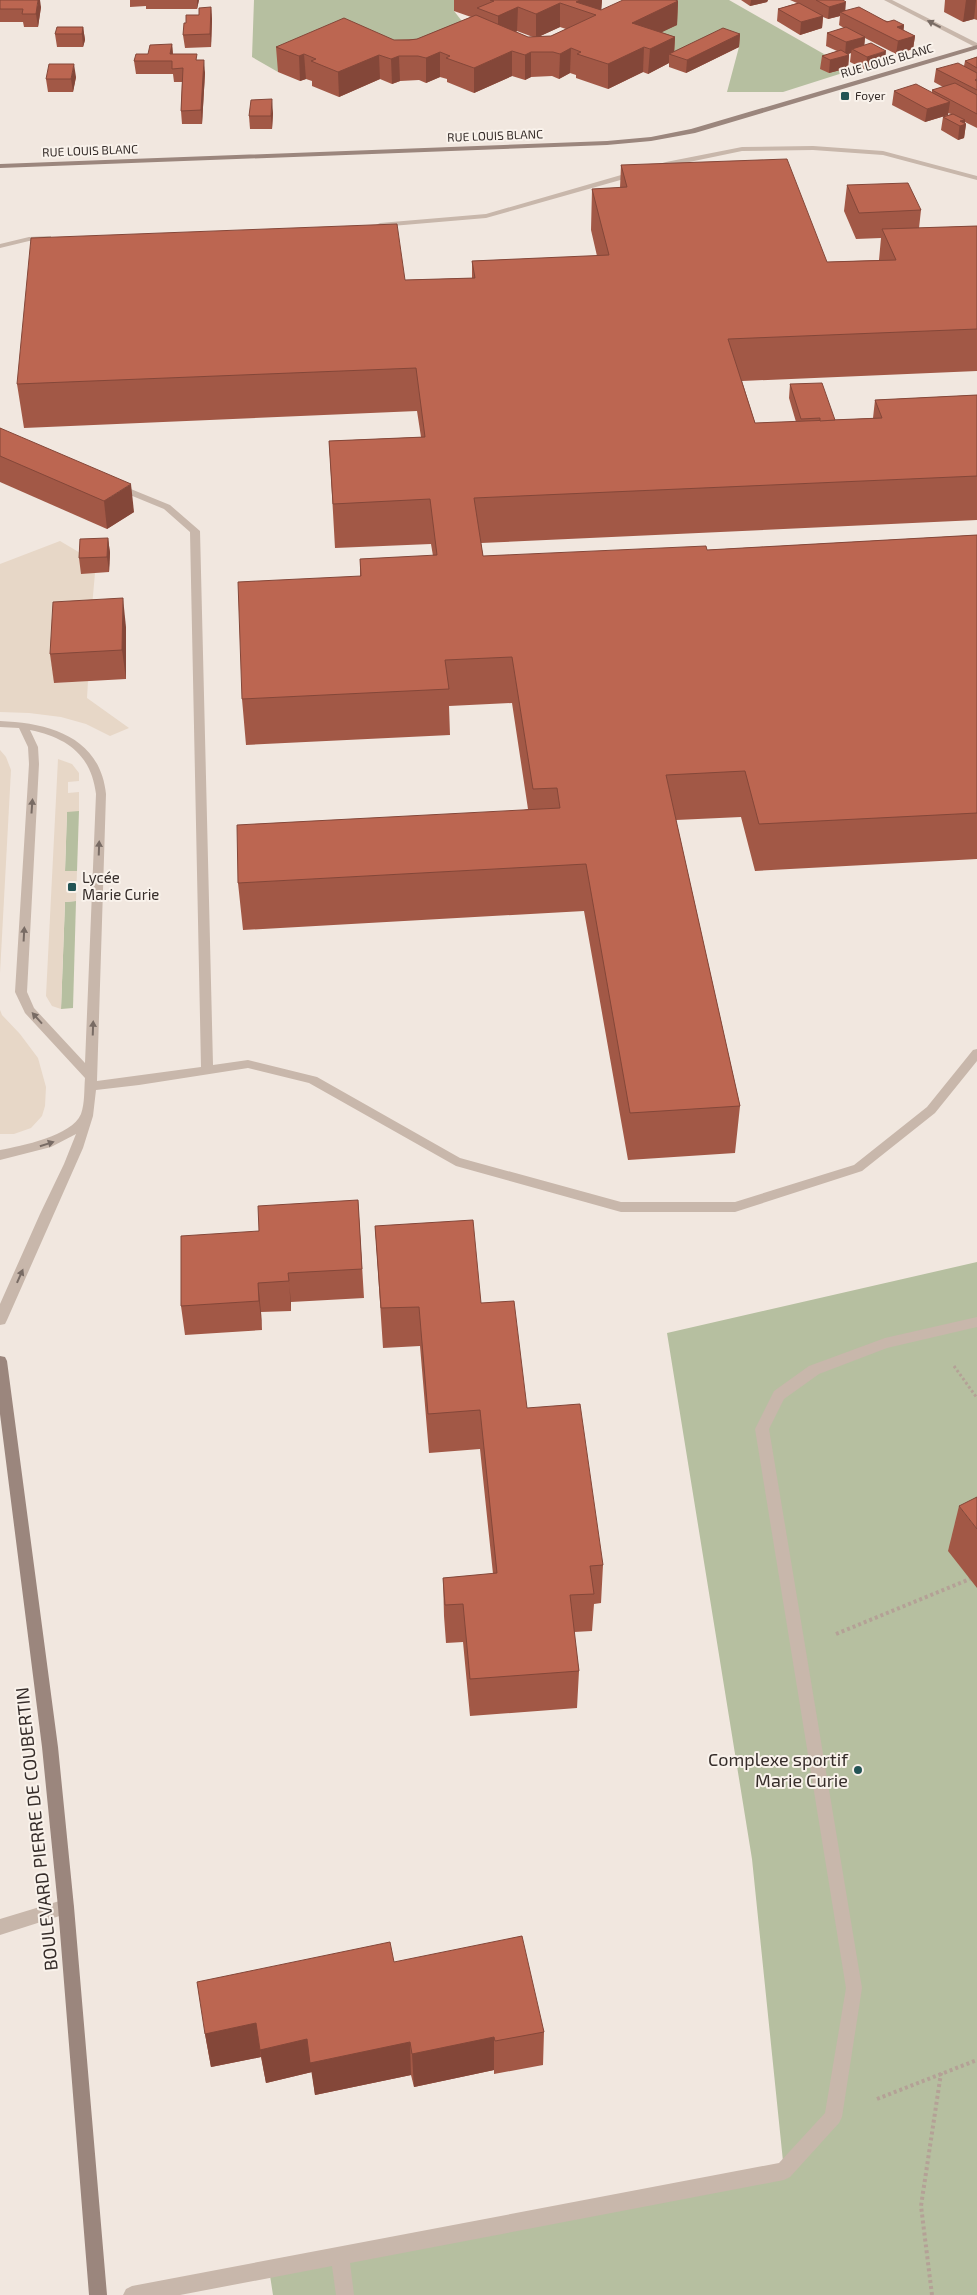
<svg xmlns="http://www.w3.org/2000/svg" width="977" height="2295" font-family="'Exo 2',sans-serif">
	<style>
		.green { fill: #b6bfa0 }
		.plaza { fill: #e7d7c7 }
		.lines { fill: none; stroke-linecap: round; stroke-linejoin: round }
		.path-far1 { stroke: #b4a196; stroke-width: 3; stroke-dasharray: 2.5 2.5; stroke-linecap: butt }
		.path { stroke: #b4a196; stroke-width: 4; stroke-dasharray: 3 3; stroke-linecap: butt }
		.lane { fill: #c8b7ab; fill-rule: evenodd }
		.street { fill: #c8b7ab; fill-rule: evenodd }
		.secondary { fill: #9b867d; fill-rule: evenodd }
		.wall { fill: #a25846; fill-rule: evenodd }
		.shaded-wall { fill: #844739 }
		.building { fill: #bc6651; stroke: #844739 }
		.oneway { fill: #786b64 }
		.poi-dot { fill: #235455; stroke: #f9f2eb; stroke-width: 2 }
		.labels { text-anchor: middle; stroke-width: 4; stroke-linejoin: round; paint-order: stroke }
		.far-street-label { font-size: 12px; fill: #362d2a; stroke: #f9f2eb }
		.far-poi-label { font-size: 12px; fill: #362d2a; stroke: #f9f2eb; text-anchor: start }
		.poi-label { font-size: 15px; fill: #362d2a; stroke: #f9f2eb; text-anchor: start }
		.near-poi-label { font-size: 18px; fill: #362d2a; stroke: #f9f2eb; text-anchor: end }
		.near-street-label { font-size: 18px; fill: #362d2a; stroke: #f9f2eb }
	</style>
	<rect width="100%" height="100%" fill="#f1e7df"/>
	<g class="green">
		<path d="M254 0H479L454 11 476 39 345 43 278 72 252 57Z"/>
		<path d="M656 0H729L852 70 783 92H727L739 47 674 61 631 47Z"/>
		<path d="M67 811H79L77 871H65Z"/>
		<path d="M76 901 73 1008 61 1009 65 902Z"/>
		<path d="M977 1262V2295H273L269 2269 784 2171 752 1859 667 1333Z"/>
	</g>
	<g class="plaza">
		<path d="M60 541 82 554 81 573H95L90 629 55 683 88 681 87 698 129 728 110 736 86 724 61 717 29 713 0 712V564Z"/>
		<path d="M0 750 6 757 11 770 0 973Z"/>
		<path d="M58 759 72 764 79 773V781L68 782V793L79 792V811L67 812 65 871H77L76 901 65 902 61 1009 52 1006 46 996Z"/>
		<path d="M0 1010 2 1015 20 1034 38 1058 46 1087 45 1106 42 1116 31 1128 14 1134H0Z"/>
	</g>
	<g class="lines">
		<path class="path-far1" d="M954 1366 977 1398"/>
		<g class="path">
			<path d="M836 1634 970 1579"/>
			<path d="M877 2099 977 2060"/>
			<path d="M932 2295 921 2206 941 2073"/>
		</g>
		<g class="lane">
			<path d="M813 146 883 151 977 176V180L883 155 813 150 742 151 670 166 486 218 380 227 376 225 380 223 486 214 666 162 742 147Z"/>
			<path d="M48 236H51V240L29 241 0 248V244L29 237Z"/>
			<path d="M116 483 170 505 200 531 213 1065 248 1060 317 1077 460 1158 621 1202H735L854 1165 927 1107 973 1050 977 1049V1061L935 1113 862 1171 735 1212H621L456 1166 309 1083 248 1068 139 1085 96 1090 93 1116 83 1148 7 1320 5 1324 0 1325V1304L40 1214 64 1164 76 1134 51 1147 0 1160V1150C21 1146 72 1136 81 1114 85 1103 84 1089 85 1078L25 1013 15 992 29 764 28 747 19 728 0 727V721C50 723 100 737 106 794L97 1081 201 1067 190 532 164 509 113 488V484ZM30 730C68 738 91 755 96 794L85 1063 34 1008 27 992 39 764 38 747Z"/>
			<path d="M977 1317V1327L887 1348 819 1374 784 1399 769 1429 862 1988 842 2117 839 2123 790 2177 784 2180 350 2263 354 2295H336L332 2266 180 2295H123L126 2289 132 2286 779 2163 825 2113 846 1988 755 1429 774 1391 809 1366 885 1338Z"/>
		</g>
		<g class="street">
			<path d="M884 0H892L977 43V48Z"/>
			<path d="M66 1899 72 1902 74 1907 72 1912 0 1935V1919Z"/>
		</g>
		<g class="secondary">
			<path d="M977 45V49L695 133 651 141 607 145 0 168V164L607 141 651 137 691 129Z"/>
			<path d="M0 1356 5 1357 7 1361 58 1747 74 1907 107 2295H89L58 1907 42 1747 0 1414Z"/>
		</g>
	</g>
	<g class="wall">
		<path d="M0 0 41 7 38 27H24L23 22H0Z"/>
		<path d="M130 0H199L197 9H146V6L130 7Z"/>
		<path d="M454 0H602L601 10 678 1 677 25 661 32 675 37 674 52 740 34 739 47 686 73 669 67V63L648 74 643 72 608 89 576 78V75L570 73 559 79 552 76 531 77 525 80 512 76 474 93 447 82V79L440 77 426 83 419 80 400 81 392 84 380 79 339 97 312 86V81L306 79 300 81 278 72 276 47 394 40 417 39 471 17 454 11ZM560 27 566 29 551 36 538 37ZM517 31 533 37H528L516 32Z"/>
		<path d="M741 0H768L767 2 750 6Z"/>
		<path d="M790 0H843L845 11 904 25 903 30 915 36 913 49 896 54 865 38 864 45 885 64 866 70 850 62 851 53 848 54 849 55 848 68 829 73 820 69 822 56 837 51 826 46 827 33 844 28 839 25 840 16 828 19 823 17 822 28 800 35 777 21 778 9 797 3Z"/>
		<path d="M945 0H977V20L974 19 963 22 944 12Z"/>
		<path d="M211 7 212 20 211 47 185 48 183 35 186 23Z"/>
		<path d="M83 27 85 40 83 47H57L55 34Z"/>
		<path d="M172 44 173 54 197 60 205 73 202 124H182L181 111 182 82H174L173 74H136L134 61Z"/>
		<path d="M977 57V128L965 122V124H966L964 138 958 140 941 130 943 117 951 114 948 113V115L925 122 892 105 894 91 932 93V90L943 87 934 82 936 69 964 66 965 61Z"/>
		<path d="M76 77 73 92H48L46 79Z"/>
		<path d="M273 113 272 129H250L249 116Z"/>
		<path d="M621 165 827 262 879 260 881 238 856 239 844 211 847 185 921 210 919 228 977 226V371L742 381 755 423 796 422 789 398 790 384 835 420 873 418 875 400 977 395V520L481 543 483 556 707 550 977 535V859L755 871 741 817 676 820 740 1106 735 1153 628 1160 584 911 243 930 238 883 528 809 512 703 449 706 450 735 246 745 242 699 360 576V559L433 556 431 544 335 548 329 441 421 437 417 411 24 428 17 384 405 280 472 278V261L597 256 591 230 592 189 620 188Z"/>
		<path d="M0 428 134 512 107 529 0 482Z"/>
		<path d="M108 538 110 553 109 572 81 574 79 558Z"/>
		<path d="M126 627V679L54 683 50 654Z"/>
		<path d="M358 1200 364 1298 291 1302V1311L261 1312 262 1330 185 1335 181 1306 259 1231Z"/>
		<path d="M375 1226 481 1303 527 1408 603 1565 601 1603 594 1604 592 1631 574 1632 579 1671 577 1708 470 1716 463 1642 446 1643 444 1616 443 1578 493 1574 480 1449 429 1453 420 1346 383 1348Z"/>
		<path d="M959 1506 977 1529V1588L948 1551Z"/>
		<path d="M394 1962 544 2032 543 2065 494 2074V2070L414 2087 411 2075 315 2095 312 2072 266 2083 261 2057 211 2067 205 2034Z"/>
	</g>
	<g class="shaded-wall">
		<path d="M38 0H40L41 7 38 27 36 14Z"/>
		<path d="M197 0H199L197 9Z"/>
		<path d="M580 0H602L601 14 596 15 576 2Z"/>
		<path d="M751 0H768L767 2 750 6Z"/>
		<path d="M966 0H976L974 19 963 22Z"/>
		<path d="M678 1 677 25 631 47 632 23Z"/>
		<path d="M846 2 845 14 840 12V16L828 19 829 7Z"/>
		<path d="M560 3V27L536 38V14Z"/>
		<path d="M211 7 212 20 211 47 210 34Z"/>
		<path d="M518 7 517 31 498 40V16Z"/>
		<path d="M823 16 822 28 800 35 801 22Z"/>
		<path d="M904 25 903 38 897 27Z"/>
		<path d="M83 27 85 40 83 47 82 34Z"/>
		<path d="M740 34 739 47 686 73 687 60Z"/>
		<path d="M915 36 913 49 896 54 898 41Z"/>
		<path d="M675 37 674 56 669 54V63L648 74 650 49Z"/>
		<path d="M865 37 864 50 852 49 851 53 845 55 846 42Z"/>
		<path d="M172 44 173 57 170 54Z"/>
		<path d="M644 47 643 72 608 89V64Z"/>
		<path d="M571 48 570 73 559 79 560 54Z"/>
		<path d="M512 51V76L474 93V68Z"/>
		<path d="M886 51 885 64 866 70 867 57Z"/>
		<path d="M440 52V77L426 83V58Z"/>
		<path d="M531 52V77L525 80V55Z"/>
		<path d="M304 54 306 79 300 81 299 56Z"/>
		<path d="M379 55 380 79 339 97 338 72Z"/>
		<path d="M849 55 848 68 829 73 830 60Z"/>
		<path d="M399 56 400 81 392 84 391 59Z"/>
		<path d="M204 60 205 73 202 124 201 110Z"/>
		<path d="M74 64 76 77 73 92 71 79Z"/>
		<path d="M272 99 273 113 272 129 271 116Z"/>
		<path d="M950 102 948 115 925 122 927 109Z"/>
		<path d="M965 120V125L966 124 964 138 958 140 960 121Z"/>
		<path d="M131 484 134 512 107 529 104 501Z"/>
		<path d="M108 538 110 553 109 572 107 557Z"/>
		<path d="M123 598 126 627V679L122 650Z"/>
		<path d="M288 1273 291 1302V1311L289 1281Z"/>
		<path d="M258 1283 261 1312 262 1330 259 1301Z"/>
		<path d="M256 2023 261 2057 211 2067 205 2034Z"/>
		<path d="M494 2037V2070L414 2087 412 2054Z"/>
		<path d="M307 2039 312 2072 266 2083 260 2050Z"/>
		<path d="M410 2042 411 2075 315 2095 310 2063Z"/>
	</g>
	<g class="building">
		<path d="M0 0H38L36 14H22L23 9H0Z"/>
		<path d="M490 0H580L576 2 601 10 623 0H675L678 1 632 23 675 37 650 49 644 47 608 64 577 54 581 52 571 48 560 54 553 52H531L525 55 512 51 474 68 446 58 450 56 440 52 426 58 418 56H399L391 59 379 55 338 72 311 61 316 59 304 54 299 56 276 47 344 18 394 40H409L417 39 476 15 528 37 551 36 596 15 560 3 536 14 518 7 498 16 477 8 494 1Z"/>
		<path d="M816 0H843L846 2 829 7Z"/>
		<path d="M799 3 823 16 801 22 778 9Z"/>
		<path d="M211 7 210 34 183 35 184 23H186V15H199V8Z"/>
		<path d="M859 7 887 22 894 20 904 25 897 27 915 36 898 41 840 12Z"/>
		<path d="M57 27H83L82 34H55Z"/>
		<path d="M846 27 865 37 846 42 827 33Z"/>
		<path d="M723 28 740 34 687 60 669 54Z"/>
		<path d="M871 43 886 51 867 57 852 49Z"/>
		<path d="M172 44 170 54H197L196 60H204L201 110 181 111 183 68 172 69V61H134L136 54H148L150 45Z"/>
		<path d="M841 50 849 55 830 60 822 56Z"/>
		<path d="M977 57V68L965 61Z"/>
		<path d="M958 63 977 73V79L975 80 977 81V90L936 69Z"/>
		<path d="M49 64H74L71 79H46Z"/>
		<path d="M955 83 977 95V114L932 90Z"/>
		<path d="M916 84 950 102 927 109 894 91Z"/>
		<path d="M272 99 271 116H249L251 100Z"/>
		<path d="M953 114 965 120 960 121 966 124 960 126 943 117Z"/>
		<path d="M787 159 827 262 896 260 882 229 977 226V329L728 339 755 423 882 418 875 400 977 395V476L474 498 483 556 706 546 707 550 977 535V813L759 824 745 771 666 775 740 1106 630 1113 586 864 238 883 237 825 560 808 557 788 533 789 512 657 445 660 449 689 242 699 238 582 361 576 360 559 437 555 430 499 333 504 329 441 425 437 416 368 17 384 31 238 397 224 405 280 475 278 472 261 609 255 592 189 627 187 621 165Z"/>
		<path d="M908 183 921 210 859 213 847 185Z"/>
		<path d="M822 383 835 420 820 421V418L801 419 790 384Z"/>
		<path d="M0 428 131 484 104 501 0 456Z"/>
		<path d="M108 538 107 557 79 558 80 539Z"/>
		<path d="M123 598 122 650 50 654 53 602Z"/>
		<path d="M358 1200 362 1269 288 1273 289 1281 258 1283 259 1301 181 1306V1236L259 1231 258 1206Z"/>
		<path d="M473 1220 481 1303 514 1301 527 1408 580 1404 603 1565 590 1566 594 1594 570 1595 579 1671 470 1679 463 1604 445 1605 443 1578 497 1573 480 1410 428 1414 419 1307 381 1308 375 1226Z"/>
		<path d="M977 1497V1529L959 1506Z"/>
		<path d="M522 1936 544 2032 495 2041 494 2037 412 2054 410 2042 310 2063 307 2039 260 2050 256 2023 205 2034 197 1982 390 1942 394 1962Z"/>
	</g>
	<defs><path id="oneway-solid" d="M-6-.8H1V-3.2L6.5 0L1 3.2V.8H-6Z" transform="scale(1.25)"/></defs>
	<g class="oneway">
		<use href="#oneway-solid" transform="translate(934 24) rotate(-153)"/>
		<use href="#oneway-solid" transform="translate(32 806) rotate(-86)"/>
		<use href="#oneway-solid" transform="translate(99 848) rotate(-88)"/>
		<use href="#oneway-solid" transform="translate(24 934) rotate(-87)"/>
		<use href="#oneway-solid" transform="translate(37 1018) rotate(-132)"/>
		<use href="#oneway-solid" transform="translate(93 1028) rotate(-88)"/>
		<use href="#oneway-solid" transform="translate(47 1144) rotate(-18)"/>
		<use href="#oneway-solid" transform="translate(20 1276) rotate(-66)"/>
	</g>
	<g class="poi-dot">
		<rect x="840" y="91" width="10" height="10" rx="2.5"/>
		<rect x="67" y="882" width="10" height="10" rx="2.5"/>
		<circle cx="858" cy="1770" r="5"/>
	</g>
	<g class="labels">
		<g class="far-street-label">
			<text transform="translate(887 61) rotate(-16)" y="4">RUE LOUIS BLANC</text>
			<text transform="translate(495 136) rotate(-2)" y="4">RUE LOUIS BLANC</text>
			<text transform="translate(90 151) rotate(-2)" y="4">RUE LOUIS BLANC</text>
		</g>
		<g class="far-poi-label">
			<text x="855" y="100">Foyer</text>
		</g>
		<g class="poi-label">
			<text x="82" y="883">Lycée<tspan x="82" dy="17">Marie Curie</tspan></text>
		</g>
		<g class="near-poi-label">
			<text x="848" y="1766">Complexe sportif<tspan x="848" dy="21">Marie Curie</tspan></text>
		</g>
		<g class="near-street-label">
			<text transform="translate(37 1829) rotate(-96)" y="6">BOULEVARD PIERRE DE COUBERTIN</text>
		</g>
	</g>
</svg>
